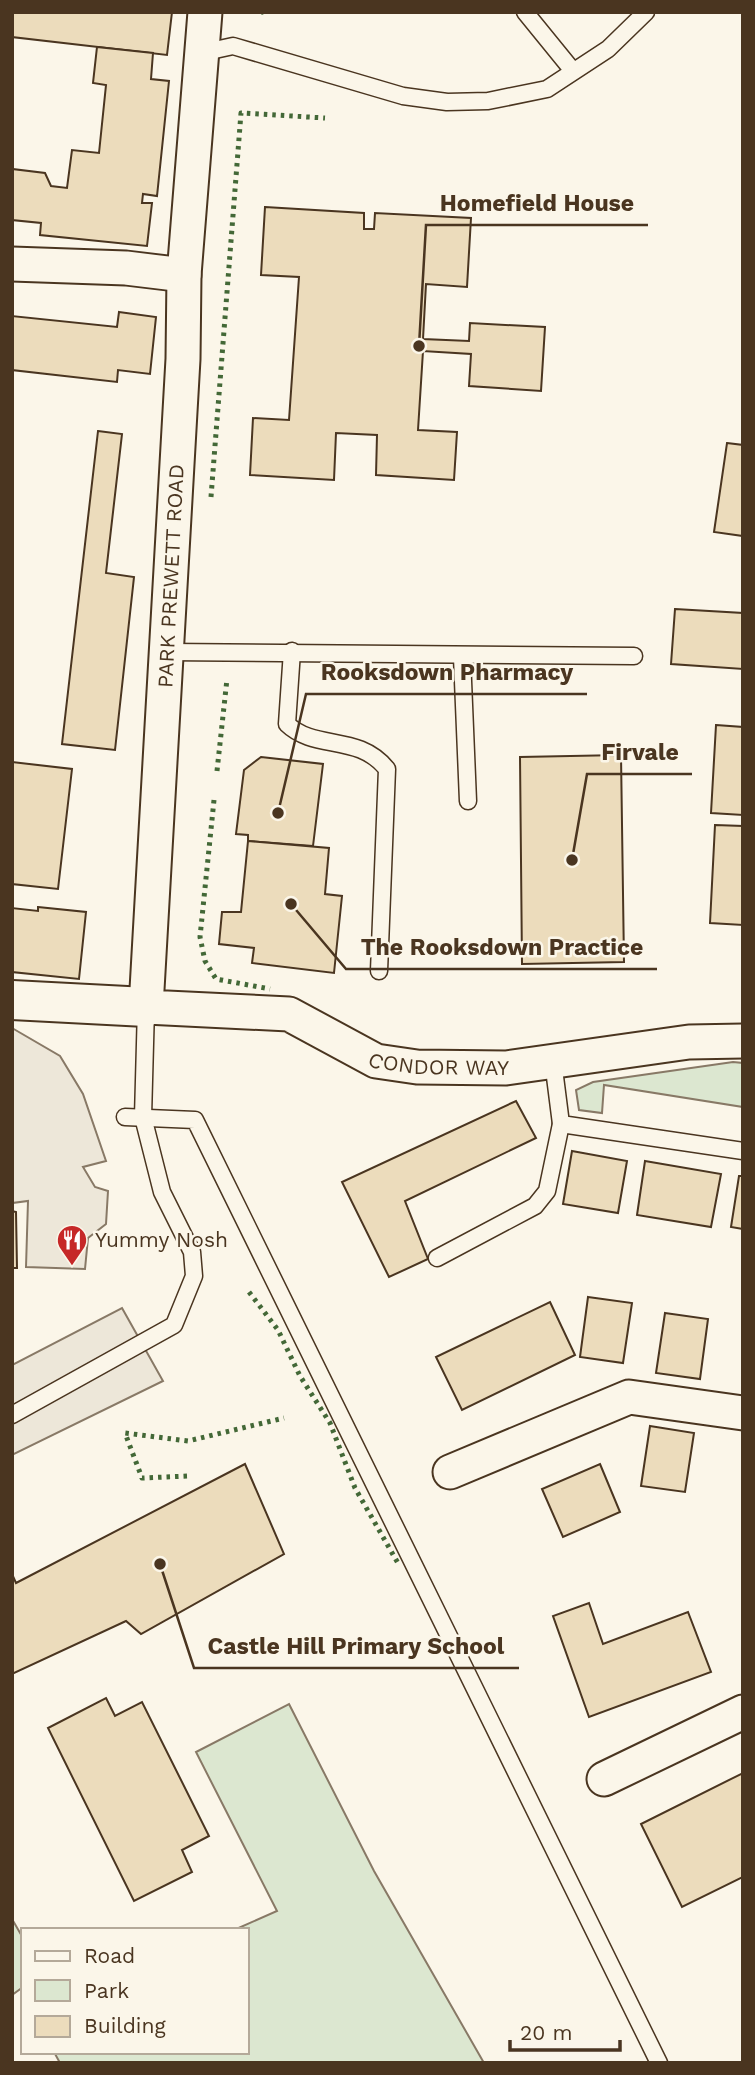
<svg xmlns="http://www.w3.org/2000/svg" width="755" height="2075" font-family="'Work Sans',sans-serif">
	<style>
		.green { fill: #dce7d0; stroke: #887966; stroke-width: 2 }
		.parking { fill: #ede7d9; stroke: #887966; stroke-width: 2 }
		.building { fill: #ecdcbc; stroke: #4a3520; stroke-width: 2 }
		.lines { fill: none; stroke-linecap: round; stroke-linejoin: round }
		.service-casing { stroke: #4a3520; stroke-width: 19 }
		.minor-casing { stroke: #4a3520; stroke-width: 37 }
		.tertiary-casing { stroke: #4a3520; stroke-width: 42 }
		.service { stroke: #fbf6e9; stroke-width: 16 }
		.minor { stroke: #fbf6e9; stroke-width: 33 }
		.tertiary { stroke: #fbf6e9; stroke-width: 38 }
		.hedge { stroke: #436837; stroke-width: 5; stroke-dasharray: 3.5 5; stroke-linecap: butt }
		.labels { text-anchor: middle; stroke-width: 5; stroke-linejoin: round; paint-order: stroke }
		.street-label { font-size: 21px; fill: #4a3520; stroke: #fbf6e9 }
		.poi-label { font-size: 21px; fill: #4a3520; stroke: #fbf6e9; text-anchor: start }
		.leader { fill: none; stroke: #4a3520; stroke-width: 2.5 }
		.callout-dot { fill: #4a3520; stroke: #fbf6e9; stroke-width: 2.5 }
		.callout-label { font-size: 23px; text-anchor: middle; font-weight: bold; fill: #4a3520; stroke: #fbf6e9; stroke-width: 5; stroke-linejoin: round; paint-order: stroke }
	</style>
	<rect width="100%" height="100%" fill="#fbf6e9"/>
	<g class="green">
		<path d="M733 1062 743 1063V1107L604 1085 602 1113 579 1110 576 1090 593 1082Z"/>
		<path d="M289 1704 374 1871 484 2063H60L54 2052H247V1930H234L277 1911 196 1752Z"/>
		<path d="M12 1919 23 1938V1987L12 1995Z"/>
	</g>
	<g class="parking">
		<path d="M12 1028 60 1056 83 1094 106 1161 83 1167 95 1187 108 1191 106 1224 88 1238 85 1269 26 1267 28 1201 12 1203Z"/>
		<path d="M122 1308 163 1381 12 1455V1365Z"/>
	</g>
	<g class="building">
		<path d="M12 12H172L167 55 12 37Z"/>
		<path d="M97 47 153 53 151 79 169 81 157 196 143 194 142 203H152L147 246 40 235 41 223 12 220V169L45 173 51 186 67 188 72 150 99 153 106 85 93 83Z"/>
		<path d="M265 207 364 213V229H374L375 213 471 218 467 287 426 284 423 339 469 341 470 323 545 327 541 391 469 386 471 354 423 351 418 430 457 432 454 480 376 475 377 435 336 433 334 480 250 475 253 418 289 420 299 277 261 275Z"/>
		<path d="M119 312 156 317 150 374 118 370 117 382 12 370V316L117 327Z"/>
		<path d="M98 431 122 434 106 573 134 577 115 750 62 744Z"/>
		<path d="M727 443 743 445V536L714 532Z"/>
		<path d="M675 609 743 613V669L671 664Z"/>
		<path d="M716 725 743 727V815L711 813Z"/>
		<path d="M621 755 624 962 522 964 520 757Z"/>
		<path d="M261 757 323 764 313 846 248 841V835L236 834 244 770Z"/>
		<path d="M12 762 72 769 58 889 12 884Z"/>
		<path d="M715 825 743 826V925L710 923Z"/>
		<path d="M248 841 329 848 325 894 342 896 334 973 252 963 254 948 219 944 222 912H241Z"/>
		<path d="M38 907 86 912 79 979 12 972V908L38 911Z"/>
		<path d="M516 1101 536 1138 405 1201 428 1259 389 1277 342 1182Z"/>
		<path d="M572 1151 627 1161 618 1213 563 1204Z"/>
		<path d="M645 1161 721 1174 711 1227 637 1215Z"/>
		<path d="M739 1176H743V1229L731 1227Z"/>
		<path d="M12 1211 16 1212 17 1268H12Z"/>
		<path d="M588 1297 632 1303 623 1363 580 1357Z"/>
		<path d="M550 1302 575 1355 462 1410 436 1357Z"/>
		<path d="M665 1313 708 1319 700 1379 656 1373Z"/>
		<path d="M650 1426 694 1433 685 1492 641 1486Z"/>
		<path d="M245 1464 284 1554 141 1634 126 1621 12 1674V1574L16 1583Z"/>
		<path d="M600 1464 620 1512 563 1537 542 1489Z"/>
		<path d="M589 1603 603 1644 688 1612 711 1672 589 1717 553 1616Z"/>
		<path d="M106 1698 115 1716 142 1702 209 1836 182 1850 192 1872 134 1901 48 1728Z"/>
		<path d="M743 1773V1877L682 1907 641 1824Z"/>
	</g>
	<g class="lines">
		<g class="service-casing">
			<g id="service">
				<path d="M525 12 573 71"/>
				<path d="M201 53 233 46 403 96 447 102 488 101 547 89 608 49 646 12"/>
				<path d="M292 651 287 724C315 751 358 733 387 769L379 971"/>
				<path d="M167 652 634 656"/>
				<path d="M462 657 468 801"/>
				<path d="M553 1061 561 1124 743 1151"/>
				<path d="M125 1117 195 1120 659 2063"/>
				<path d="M437 1258 535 1206 547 1191 561 1124"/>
				<path d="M12 1415 174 1325 194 1276 192 1252 162 1192 143 1117 146 1007"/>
			</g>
		</g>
		<g class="minor-casing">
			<g id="minor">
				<path id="s1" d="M205 12 184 275 183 359 146 1007 289 1014 376 1061 417 1067 506 1068 689 1042 743 1041"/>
				<path d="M12 264 126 268 184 275"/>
				<path d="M450 1472 629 1397 743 1413"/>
				<path d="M604 1779 743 1712"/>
			</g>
		</g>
		<g class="tertiary-casing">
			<path id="tertiary" d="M12 1000 146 1007"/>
		</g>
		<use href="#service" class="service"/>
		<use href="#minor" class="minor"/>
		<use href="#tertiary" class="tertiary"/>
		<g class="hedge">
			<path d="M263 12 264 14"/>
			<path d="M211 497 241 113 325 118"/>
			<path d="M217 771 227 679"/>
			<path d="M214 800 200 937 205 961 216 979 270 989"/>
			<path d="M249 1292 278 1330 300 1376 330 1423 355 1488 399 1565"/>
			<path d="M187 1476 142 1478 125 1433 188 1441 284 1418"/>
		</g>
	</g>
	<defs>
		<g id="restaurant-pin" transform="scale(1.575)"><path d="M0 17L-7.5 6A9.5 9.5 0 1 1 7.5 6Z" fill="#c62828" stroke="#fbf6e9"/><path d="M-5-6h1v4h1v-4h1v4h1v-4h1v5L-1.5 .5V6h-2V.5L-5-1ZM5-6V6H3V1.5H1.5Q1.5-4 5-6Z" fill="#fff"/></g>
	</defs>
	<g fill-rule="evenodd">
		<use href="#restaurant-pin" x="72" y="1240"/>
	</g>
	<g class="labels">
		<g class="street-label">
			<text transform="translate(171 576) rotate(-87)" y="7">PARK PREWETT ROAD</text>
			<text dy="7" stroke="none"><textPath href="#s1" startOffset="1302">CONDOR WAY</textPath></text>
		</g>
		<g class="poi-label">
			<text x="95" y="1247">Yummy Nosh</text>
		</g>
	</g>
	<path class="leader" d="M419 346L426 225H648M278 813L306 694H587M572 860L587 774H692M291 904L346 969H657M160 1564L194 1668H519"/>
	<g class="callout-dot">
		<circle cx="419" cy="346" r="7"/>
		<circle cx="278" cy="813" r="7"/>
		<circle cx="572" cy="860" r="7"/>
		<circle cx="291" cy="904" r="7"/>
		<circle cx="160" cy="1564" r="7"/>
	</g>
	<g class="callout-label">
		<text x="537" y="211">Homefield House</text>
		<text x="447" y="680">Rooksdown Pharmacy</text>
		<text x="640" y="760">Firvale</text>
		<text x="502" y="955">The Rooksdown Practice</text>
		<text x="356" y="1654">Castle Hill Primary School</text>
	</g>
	<rect width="755" height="2075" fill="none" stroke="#4a3520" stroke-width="28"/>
	<rect x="21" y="1928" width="228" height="126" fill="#fbf6e9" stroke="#b4a999" stroke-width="2"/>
	<rect x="35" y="1951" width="35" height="10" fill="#fbf6e9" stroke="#b4a999" stroke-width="2"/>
	<text x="84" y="1963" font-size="21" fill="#4a3520">Road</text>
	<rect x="35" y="1980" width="35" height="21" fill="#dce7d0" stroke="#b4a999" stroke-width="2"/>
	<text x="84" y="1998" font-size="21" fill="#4a3520">Park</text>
	<rect x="35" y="2016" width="35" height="21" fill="#ecdcbc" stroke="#b4a999" stroke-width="2"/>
	<text x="84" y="2033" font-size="21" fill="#4a3520">Building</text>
	<path d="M510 2040v10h110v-10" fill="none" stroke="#4a3520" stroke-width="3.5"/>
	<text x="520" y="2040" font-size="21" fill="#4a3520" stroke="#fbf6e9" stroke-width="5" paint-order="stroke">20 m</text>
</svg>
